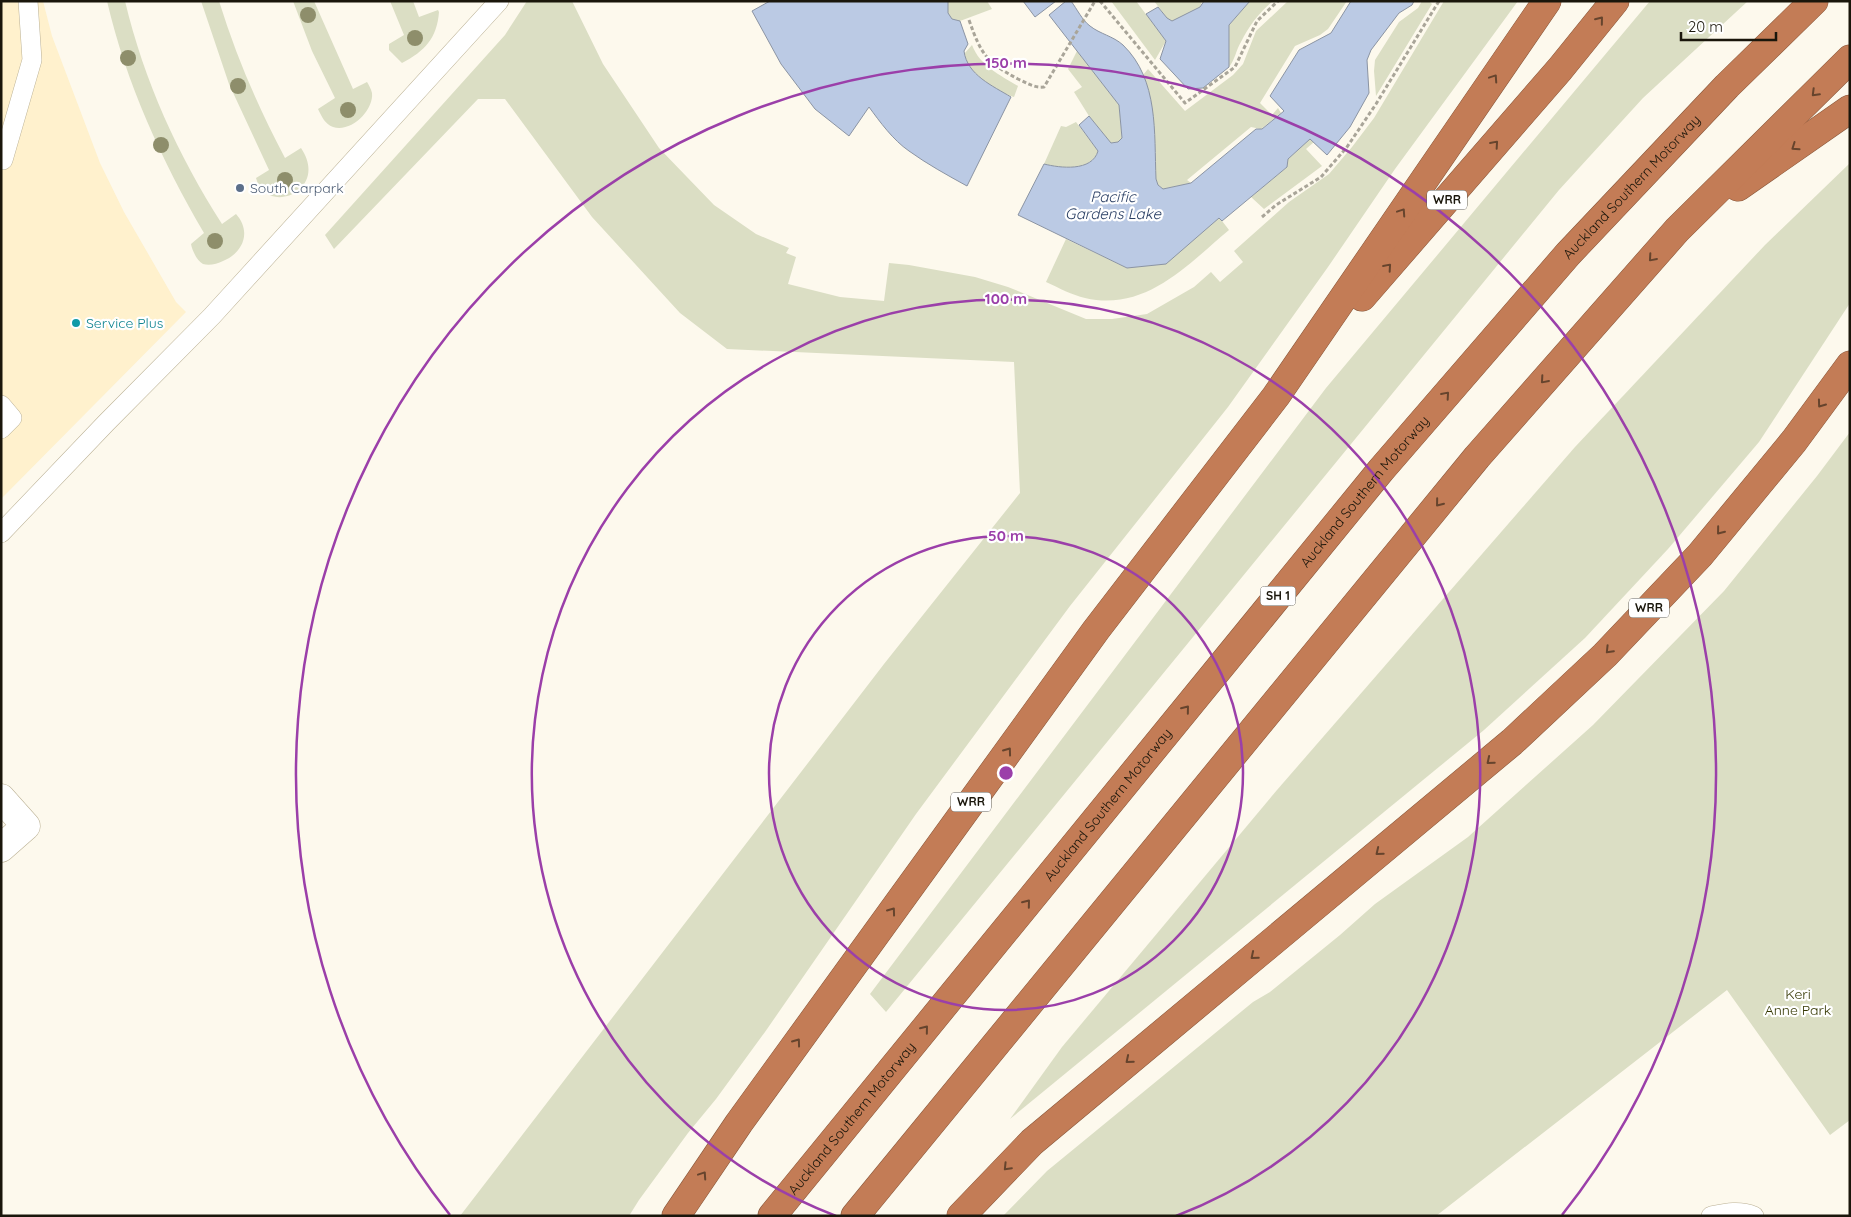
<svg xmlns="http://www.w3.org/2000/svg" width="1851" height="1217" font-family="Quicksand,sans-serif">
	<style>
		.built { fill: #fff1cd }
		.green { fill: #dbdec4 }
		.water { fill: #bbcae4; stroke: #8b94a3 }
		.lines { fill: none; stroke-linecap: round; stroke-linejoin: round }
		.lane-casing { stroke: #bbb195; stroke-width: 20 }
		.street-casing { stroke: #bbb195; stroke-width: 29 }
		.highway-casing { stroke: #88583c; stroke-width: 29 }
		.path { stroke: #a9a599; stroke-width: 3; stroke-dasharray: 4 2.5; stroke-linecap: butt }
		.lane { stroke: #fff; stroke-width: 19 }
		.street { stroke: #fff; stroke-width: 28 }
		.highway { stroke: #c37c56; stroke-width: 28 }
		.tree { fill: #8e8e6b }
		.oneway { stroke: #66442d }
		.ring { fill: none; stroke: #9b3fa9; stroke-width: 2.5 }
		.service-dot { fill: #5c6f8a; stroke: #fff; stroke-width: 2 }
		.culture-dot { fill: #0f9aa8; stroke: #fff; stroke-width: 2 }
		.labels { text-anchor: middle; stroke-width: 4.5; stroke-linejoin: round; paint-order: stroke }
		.shield { fill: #fff; stroke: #5f5c54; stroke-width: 1 }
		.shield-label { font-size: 12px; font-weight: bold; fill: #1a160b }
		.street-label { font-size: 14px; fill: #1a160b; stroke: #fff }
		.service-label { font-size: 14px; fill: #4e5e75; stroke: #fff; text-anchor: start }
		.culture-label { font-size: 14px; fill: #0d838f; stroke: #fff; text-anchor: start }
		.park-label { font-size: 14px; fill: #343601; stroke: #fff }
		.water-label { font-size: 15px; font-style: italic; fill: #2a3f64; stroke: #fff }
		.centre { fill: #9b3fa9; stroke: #fff; stroke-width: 2.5 }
		.ring-label { font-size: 15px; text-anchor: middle; font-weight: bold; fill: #9b3fa9; stroke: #fff; stroke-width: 4.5; stroke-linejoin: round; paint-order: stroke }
	</style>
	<rect width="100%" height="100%" fill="#fdf9ed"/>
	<path class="built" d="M1 1H43L52 36 100 163 124 212 176 302 186 312 1 499Z"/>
	<g class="green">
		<path d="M107 1H125C144 81 178 155 222 224L236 214C252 232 243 253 223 261 217 264 209 266 203 264 197 261 192 250 191 244L204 233C162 161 126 83 107 1Z"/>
		<path d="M201 1H219C236 56 258 107 285 158L301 148C330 191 266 217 256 178L269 170 229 84Z"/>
		<path d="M293 1H314L353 89 367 82C369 85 371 89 372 93 374 110 351 133 333 127 325 124 322 117 318 109L335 98 312 51Z"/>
		<path d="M390 1H413L419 17 438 10 439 12C437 38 425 51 402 63L389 50V44L404 35Z"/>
		<path d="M527 1H572L603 64 659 148 714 205 756 234 789 248 786 253 796 257 788 284 840 297 884 301 889 263 909 265 975 277 1008 287 1086 319H1112L1147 314 1194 287 1211 272 1220 282 1243 262 1234 251 1289 202 1329 174 1352 147 1374 118 1444 1H1518L1395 169 1328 267 1228 407 1070 606 916 814 765 1032 716 1099 688 1133 639 1200 629 1216H460L884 664 1020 493 1014 362 727 349 680 313 592 217 505 99H478L334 249 325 235 505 35Z"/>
		<path d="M948 1H987L992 9 960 21 952 19 948 14Z"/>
		<path d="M1111 1H1136L1166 41 1155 60Z"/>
		<path d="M1154 1H1202L1200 7 1172 22 1167 18Z"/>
		<path d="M1250 1H1273C1259 13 1249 26 1241 42 1236 50 1235 60 1229 67V25Z"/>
		<path d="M1288 1H1347L1328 29 1320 35 1295 46 1260 103 1272 115 1278 108 1281 113 1261 129 1251 127 1187 180 1191 183 1163 189 1158 185 1156 179C1155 144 1156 108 1143 75L1148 69 1185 111 1233 75 1243 64 1256 31Z"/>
		<path d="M1422 1H1429L1432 4 1376 96 1374 71 1375 60 1399 22 1418 8Z"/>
		<path d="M1650 1H1748L1643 98 1559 190 886 1012 870 994 1326 388Z"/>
		<path d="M972 45C980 66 1000 75 1018 86L1014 97C998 93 966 71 964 54Z"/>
		<path d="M1077 51 1119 105 1122 139 1118 142 1111 143 1089 116 1074 92 1082 87 1068 69Z"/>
		<path d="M1076 122 1098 151C1091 172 1060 168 1044 164L1061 126 1066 127Z"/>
		<path d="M1310 139 1314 142 1306 149 1322 166 1264 209 1251 197 1287 167 1288 159Z"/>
		<path d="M1850 163V303L1759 442 1668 549 1585 638 1484 730 1010 1119 1062 1047 1277 790 1575 447 1765 245Z"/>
		<path d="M1219 217 1229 230C1187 265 1146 312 1085 298 1072 295 1059 288 1046 282L1066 239 1127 268 1166 263Z"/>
		<path d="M1850 432V1120L1830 1135 1727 990 1436 1216H1003L1047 1171 1253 1002 1270 992 1340 935 1375 904 1468 837 1593 725 1724 591 1817 476Z"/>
	</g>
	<g class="water">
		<path d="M770 1H948V13L952 19 960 21 968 44 964 51C967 75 993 86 1011 97L967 186C947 175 927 164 909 151 893 140 880 122 869 107L849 136 815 109 781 64 752 11Z"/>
		<path d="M1023 1H1056L1035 17Z"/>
		<path d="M1066 1H1071C1077 9 1082 20 1090 26 1100 34 1113 36 1123 45 1159 80 1154 133 1156 179L1158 185 1163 189 1191 183 1256 129H1262L1284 111 1270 96 1299 50 1331 33 1351 1H1414L1412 5 1399 13 1371 50 1367 60 1369 93 1350 127 1327 155 1310 139 1288 159 1287 167 1222 221 1219 218 1166 264 1127 268 1018 215 1044 164C1060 168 1092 172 1098 151L1079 125 1089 116 1111 143 1118 142 1122 138 1119 105 1049 15Z"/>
		<path d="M1204 1H1250L1229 25V67L1203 88 1188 89 1160 59 1166 41 1146 14 1158 7 1167 18 1172 21 1200 7Z"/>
	</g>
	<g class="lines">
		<g class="lane-casing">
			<g id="lane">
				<path d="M3 160 32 60 28 1"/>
				<path d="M1 405 12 418 1 429"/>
				<path d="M1 533 106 423 212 316 499 1"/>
				<path d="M1711 1216C1726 1213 1739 1210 1754 1216"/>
			</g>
		</g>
		<g class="street-casing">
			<path id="street" d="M1 798 26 826 1 848"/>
		</g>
		<g class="highway-casing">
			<g id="highway">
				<path d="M1738 187 1850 109"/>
				<path d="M1362 297 1560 69 1615 1"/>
				<path d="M676 1216 739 1123 1096 630 1276 396 1547 1"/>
				<path id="s1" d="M772 1216 1381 470 1568 254 1727 86 1814 1"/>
				<path d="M855 1216 1477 457 1677 230 1850 59"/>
				<path d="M961 1216 1032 1142 1512 742 1605 655 1700 555 1794 441 1850 365"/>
			</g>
		</g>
		<g class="path">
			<path d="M1100 1 1185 103 1235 67 1257 21 1278 1"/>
			<path d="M969 20C981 54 986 62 1018 79 1027 83 1034 88 1044 87L1095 1"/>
			<path d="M1262 217 1276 205 1321 177 1347 147 1376 104 1439 1"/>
		</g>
		<use href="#lane" class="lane"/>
		<use href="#street" class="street"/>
		<use href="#highway" class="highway"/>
	</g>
	<g class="tree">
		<circle cx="308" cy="15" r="8"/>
		<circle cx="415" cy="38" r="8"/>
		<circle cx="128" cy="58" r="8"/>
		<circle cx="238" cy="86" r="8"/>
		<circle cx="348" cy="110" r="8"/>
		<circle cx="161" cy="145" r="8"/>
		<circle cx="285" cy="180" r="8"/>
		<circle cx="215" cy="241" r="8"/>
	</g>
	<defs><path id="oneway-chevron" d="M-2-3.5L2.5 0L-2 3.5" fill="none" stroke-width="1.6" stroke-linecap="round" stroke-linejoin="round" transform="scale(1.25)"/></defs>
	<g class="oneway">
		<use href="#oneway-chevron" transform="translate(1600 20) rotate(-51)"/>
		<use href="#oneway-chevron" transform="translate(1494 78) rotate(-56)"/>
		<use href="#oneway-chevron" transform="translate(1815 93) rotate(135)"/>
		<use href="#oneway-chevron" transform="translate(1495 144) rotate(-49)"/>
		<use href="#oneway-chevron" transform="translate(1795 147) rotate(145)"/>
		<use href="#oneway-chevron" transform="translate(1402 212) rotate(-56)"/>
		<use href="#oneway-chevron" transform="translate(1652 258) rotate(131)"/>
		<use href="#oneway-chevron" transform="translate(1388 267) rotate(-49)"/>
		<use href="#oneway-chevron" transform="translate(1544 380) rotate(131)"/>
		<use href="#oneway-chevron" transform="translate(1446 395) rotate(-49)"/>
		<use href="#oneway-chevron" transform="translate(1821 404) rotate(126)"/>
		<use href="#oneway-chevron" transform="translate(1439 503) rotate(129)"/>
		<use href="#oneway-chevron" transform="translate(1720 531) rotate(129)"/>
		<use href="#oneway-chevron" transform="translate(1609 650) rotate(134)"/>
		<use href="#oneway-chevron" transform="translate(1186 709) rotate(-51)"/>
		<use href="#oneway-chevron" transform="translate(1008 751) rotate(-54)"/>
		<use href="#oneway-chevron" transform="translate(1490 761) rotate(140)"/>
		<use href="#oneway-chevron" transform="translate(1379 852) rotate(141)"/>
		<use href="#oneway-chevron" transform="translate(1027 903) rotate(-51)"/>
		<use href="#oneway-chevron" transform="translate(892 911) rotate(-54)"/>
		<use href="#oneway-chevron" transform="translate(1254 956) rotate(140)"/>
		<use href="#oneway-chevron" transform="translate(925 1029) rotate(-51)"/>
		<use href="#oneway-chevron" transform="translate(797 1042) rotate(-54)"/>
		<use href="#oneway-chevron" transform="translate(1129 1060) rotate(140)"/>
		<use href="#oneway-chevron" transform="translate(1007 1167) rotate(134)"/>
		<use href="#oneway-chevron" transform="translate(703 1175) rotate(-56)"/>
	</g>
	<g class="ring">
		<circle cx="1006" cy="773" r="237"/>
		<path d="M836 1216A474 474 0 1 1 1176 1216"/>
		<path d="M450 1215A710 710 0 1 1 1562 1215"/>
	</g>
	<circle class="service-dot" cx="240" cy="188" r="5"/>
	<circle class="culture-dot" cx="76" cy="323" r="5"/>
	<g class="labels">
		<g class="shield">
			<rect x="1427" y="190.5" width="40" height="19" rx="4"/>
			<rect x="1260.5" y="586.5" width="35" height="19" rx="4"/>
			<rect x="1629" y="598.5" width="40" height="19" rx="4"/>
			<rect x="951" y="792.5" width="40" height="19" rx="4"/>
		</g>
		<g class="shield-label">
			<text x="1447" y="204">WRR</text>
			<text x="1278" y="600">SH 1</text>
			<text x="1649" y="612">WRR</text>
			<text x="971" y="806">WRR</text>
		</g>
		<g class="street-label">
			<text dy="5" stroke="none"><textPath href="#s1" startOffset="1341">Auckland Southern Motorway</textPath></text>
			<text dy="5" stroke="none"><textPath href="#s1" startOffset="936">Auckland Southern Motorway</textPath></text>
			<text dy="5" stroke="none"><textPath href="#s1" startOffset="531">Auckland Southern Motorway</textPath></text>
			<text dy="5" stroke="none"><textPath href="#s1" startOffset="126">Auckland Southern Motorway</textPath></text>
		</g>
		<g class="service-label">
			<text x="250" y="193">South Carpark</text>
		</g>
		<g class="culture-label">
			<text x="86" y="328">Service Plus</text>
		</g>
		<g class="park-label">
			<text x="1798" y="999">Keri<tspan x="1798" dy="16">Anne Park</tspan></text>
		</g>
		<g class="water-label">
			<text x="1113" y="202">Pacific<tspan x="1113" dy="17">Gardens Lake</tspan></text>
		</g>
	</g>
	<circle cx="1006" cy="773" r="8" class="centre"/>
	<g class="ring-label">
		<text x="1006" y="68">150 m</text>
		<text x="1006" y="304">100 m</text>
		<text x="1006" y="541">50 m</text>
	</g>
	<rect width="1851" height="1217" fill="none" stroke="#1a160b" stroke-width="5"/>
	<path d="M1681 32v8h95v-8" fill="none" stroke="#1a160b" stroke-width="2.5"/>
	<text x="1688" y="32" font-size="15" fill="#1a160b" stroke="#ffffff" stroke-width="4" paint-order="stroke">20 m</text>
</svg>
